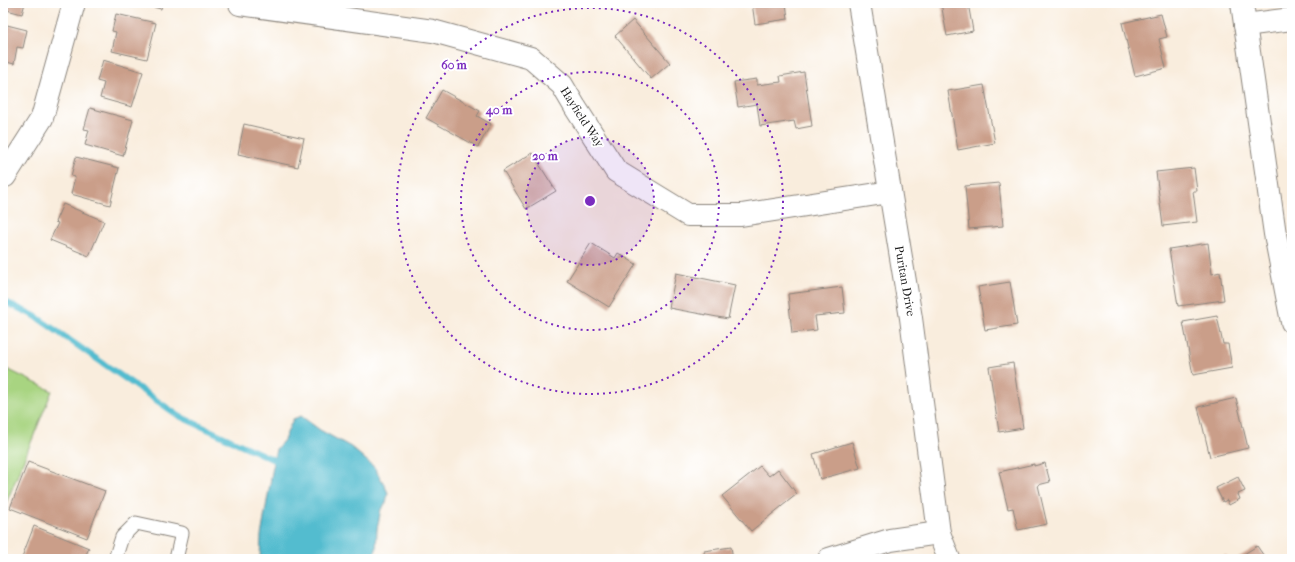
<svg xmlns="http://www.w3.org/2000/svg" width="1295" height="562" font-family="'IM FELL French Canon',serif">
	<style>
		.green { fill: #a8d481; stroke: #62784e }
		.water { fill: #52bccf; stroke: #376c76 }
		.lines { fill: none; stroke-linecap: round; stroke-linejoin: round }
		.stream { stroke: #52bccf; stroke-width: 6 }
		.building { fill: #ca9e89 }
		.service-casing { stroke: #8a847c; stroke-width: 15 }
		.minor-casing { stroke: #8a847c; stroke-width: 24 }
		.service { stroke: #fff; stroke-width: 13 }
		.minor { stroke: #fff; stroke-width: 22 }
		.ring { fill: none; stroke: #7b2cbf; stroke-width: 2; stroke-dasharray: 2 4 }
		.labels { text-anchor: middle; stroke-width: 4; stroke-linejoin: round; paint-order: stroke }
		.street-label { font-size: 12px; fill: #1c1c1c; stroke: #fff }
		.centre { fill: #7b2cbf; stroke: #fff; stroke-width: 2 }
		.ring-label { font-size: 12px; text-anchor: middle; font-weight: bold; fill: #7b2cbf; stroke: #fff; stroke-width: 4; stroke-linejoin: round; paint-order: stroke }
	</style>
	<rect width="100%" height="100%" fill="#fff"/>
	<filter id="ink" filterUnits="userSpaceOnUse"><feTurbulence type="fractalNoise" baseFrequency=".025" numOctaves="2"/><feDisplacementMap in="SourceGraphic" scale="8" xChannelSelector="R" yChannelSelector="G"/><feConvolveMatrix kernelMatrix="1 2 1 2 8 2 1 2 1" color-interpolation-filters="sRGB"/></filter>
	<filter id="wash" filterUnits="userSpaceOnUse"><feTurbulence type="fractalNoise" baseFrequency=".012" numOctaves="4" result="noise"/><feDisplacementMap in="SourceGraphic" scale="16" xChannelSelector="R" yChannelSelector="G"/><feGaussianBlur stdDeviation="0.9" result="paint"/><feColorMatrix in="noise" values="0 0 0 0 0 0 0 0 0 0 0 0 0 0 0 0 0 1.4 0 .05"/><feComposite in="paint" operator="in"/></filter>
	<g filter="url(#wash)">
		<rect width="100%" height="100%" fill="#f9eddd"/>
		<path class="green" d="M3 367 52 391 3 511Z"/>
		<path class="water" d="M301 416 320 430 351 447 374 467 384 484 388 493 386 503 381 509 377 529 376 550 370 559H260L261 536 276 449 284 440 293 419Z"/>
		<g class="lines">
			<path class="stream" d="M3 301 35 316 179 416 274 460"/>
		</g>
		<g id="blocks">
			<g class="building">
				<path d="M3 3H25L22 14 3 9Z"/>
				<path d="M137 3H162L161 9Z"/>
				<path d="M752 3H786L788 19 755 24Z"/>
				<path d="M941 3H968L973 31 947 36Z"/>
				<path d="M116 14 156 23 147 59 112 51 116 32 112 31Z"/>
				<path d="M1161 14 1167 37 1159 39 1166 68 1135 76 1122 23Z"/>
				<path d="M633 20 670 63 651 79 615 36Z"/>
				<path d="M3 24 27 30 23 48 17 47 14 64 3 61Z"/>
				<path d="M103 60 143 72 132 107 100 98 104 83 97 81Z"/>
				<path d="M804 72 812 126 796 129 794 121 760 126 757 104 738 107 734 82 757 79V85L781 82 780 76Z"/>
				<path d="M984 85 995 143 958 150 948 91Z"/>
				<path d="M442 90 480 111 477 116 491 124 478 147 426 118Z"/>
				<path d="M90 108 133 120 123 156 85 145 89 130 84 129Z"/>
				<path d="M244 124 304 138 298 167 238 154Z"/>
				<path d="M532 153 556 191 526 209 503 171Z"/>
				<path d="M76 157 119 168 110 205 71 194 75 177 71 176Z"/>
				<path d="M1194 168 1197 191H1193L1197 222 1163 226 1156 172Z"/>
				<path d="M999 183 1003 226 969 229 965 186Z"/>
				<path d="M63 204 104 221 89 256 50 240 58 223 55 222Z"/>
				<path d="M591 243 615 258 618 253 636 264 609 307 567 281Z"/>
				<path d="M1208 243 1212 274 1220 272 1224 300 1178 306 1169 249Z"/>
				<path d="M676 273 735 285 728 319 669 308Z"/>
				<path d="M1010 282 1017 325 985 330 978 287Z"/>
				<path d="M842 287 845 313 815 316 817 330 792 333 788 294Z"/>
				<path d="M1217 316 1223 344H1228L1232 368 1193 375 1183 322Z"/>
				<path d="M1013 363 1023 428 999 432 989 367Z"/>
				<path d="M1236 398 1248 448 1210 457 1198 407Z"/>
				<path d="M852 442 860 468 820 479 813 454Z"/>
				<path d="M28 462 105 491 87 538 10 508Z"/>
				<path d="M1045 463 1050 482 1038 485 1047 524 1018 530 1013 508 1008 509 999 472 1034 464V466Z"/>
				<path d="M760 466 769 476 778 469 797 494 751 531 722 496Z"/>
				<path d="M1238 477 1245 491 1238 494 1240 499 1229 505 1227 500 1223 502 1216 488Z"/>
				<path d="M34 526 89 548 84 559H27L22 557Z"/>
				<path d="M1257 546 1266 559H1236Z"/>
				<path d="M731 547 733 559H705L704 551Z"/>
				<path d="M1226 555 1228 559H1219Z"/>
			</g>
		</g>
	</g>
	<g filter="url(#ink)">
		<use href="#blocks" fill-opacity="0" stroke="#8a847c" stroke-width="1"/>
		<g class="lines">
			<g class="service-casing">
				<path id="service" d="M115 559 122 537 136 523 182 533 176 559"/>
			</g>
			<g class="minor-casing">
				<g id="minor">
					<path d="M859 3 911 318 939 533 949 559"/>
					<path d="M1242 3 1275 234 1292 322"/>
					<path d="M240 4 433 31 531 58 562 85 575 107 616 171 688 215H741L890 192"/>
					<path d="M1245 25 1292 19"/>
					<path d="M5 176 42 118 74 3"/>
					<path d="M829 559 890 540 939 533"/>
				</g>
			</g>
			<use href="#service" class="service"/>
			<use href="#minor" class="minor"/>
		</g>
	</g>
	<circle cx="590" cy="201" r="64" fill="#7b2cbf" fill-opacity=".12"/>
	<g class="ring">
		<circle cx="590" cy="201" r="64"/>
		<circle cx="590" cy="201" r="129"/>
		<circle cx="590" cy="201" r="193"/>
	</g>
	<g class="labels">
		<g class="street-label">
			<text transform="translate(582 117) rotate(57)" y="4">Hayfield Way</text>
			<text transform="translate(905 281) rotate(80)" y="4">Puritan Drive</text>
		</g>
	</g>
	<circle cx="590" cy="201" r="6" class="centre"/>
	<g class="ring-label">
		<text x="454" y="69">60 m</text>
		<text x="499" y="114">40 m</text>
		<text x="545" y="160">20 m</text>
	</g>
	<rect width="1295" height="562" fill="none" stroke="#fff" stroke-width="16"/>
</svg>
